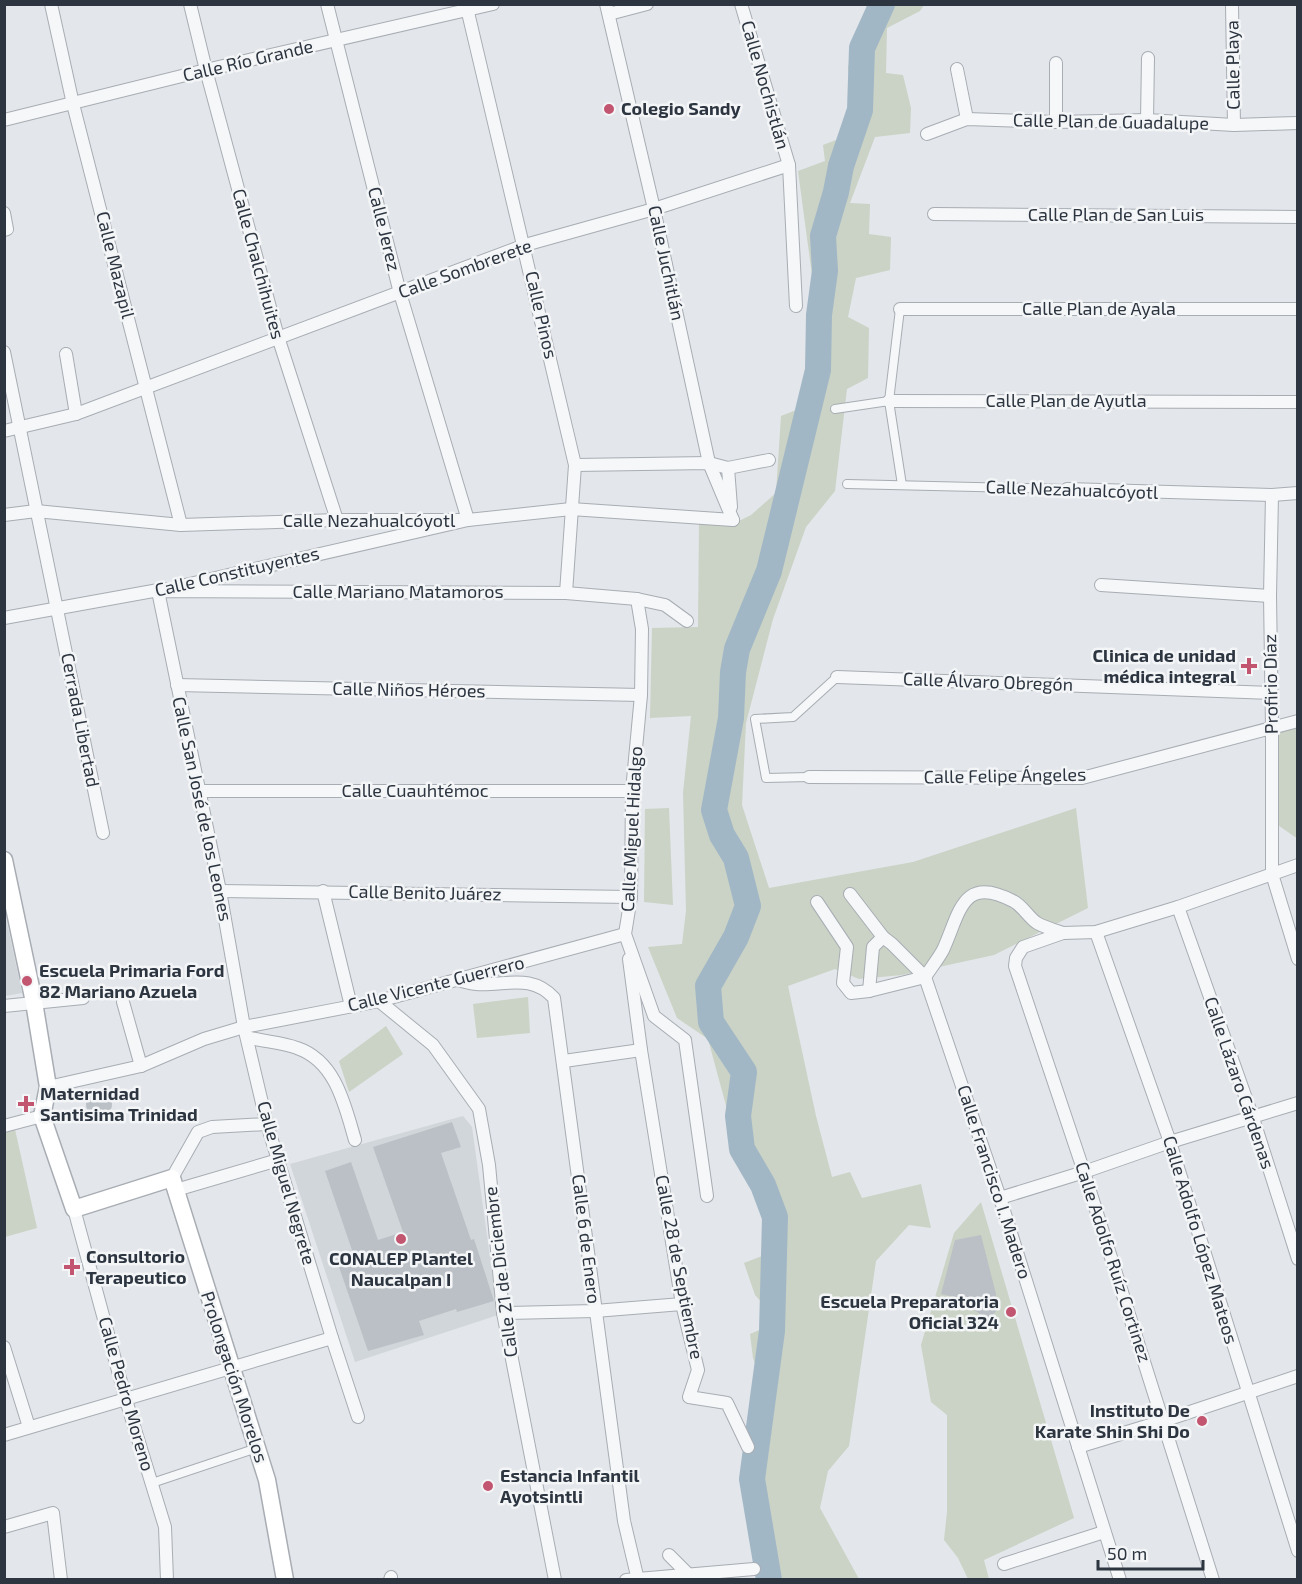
<svg xmlns="http://www.w3.org/2000/svg" width="1302" height="1584" font-family="'Exo 2',sans-serif">
	<style>
		.built { fill: #d1d6db }
		.green { fill: #cad3c5 }
		.lines { fill: none; stroke-linecap: round; stroke-linejoin: round }
		.river { stroke: #a2b7c6; stroke-width: 26 }
		.building { fill: #bbc0c6 }
		.pedestrian-casing { stroke: #a8adb4; stroke-width: 10 }
		.minor-casing { stroke: #a8adb4; stroke-width: 14 }
		.secondary-casing { stroke: #a8adb4; stroke-width: 19 }
		.pedestrian { stroke: #f5f7f8; stroke-width: 8 }
		.minor { stroke: #f5f7f8; stroke-width: 12 }
		.secondary { stroke: #fff; stroke-width: 16 }
		.poi-dot { fill: #c2556f; stroke: #f3f5f7; stroke-width: 2 }
		.labels { text-anchor: middle; stroke-width: 5; stroke-linejoin: round; paint-order: stroke }
		.street-label { font-size: 18px; fill: #2c3540; stroke: #f3f5f7 }
		.poi-label { font-size: 18px; font-weight: bold; fill: #2c3540; stroke: #f3f5f7; text-anchor: start }
	</style>
	<rect width="100%" height="100%" fill="#e3e6ea"/>
	<g class="built">
		<path d="M4 909 22 993 5 996H4Z"/>
		<path d="M463 1116 472 1127 498 1315 355 1362 290 1164Z"/>
	</g>
	<g class="green">
		<path d="M870 5H924L920 11 887 28 886 73 903 75 911 108 910 133 875 137 850 203 870 204 869 234 891 237 890 270 856 278 848 317 869 328 868 378 847 389 835 491 806 527 773 619 746 723 742 805 769 888 913 862 1076 808 1088 908 994 955 902 975 859 979 835 969 788 986 816 1116 832 1177 850 1172 862 1198 921 1184 931 1228 909 1225 876 1261 849 1446 828 1471 820 1508 859 1579H779L761 1495 773 1412 753 1358 750 1334 764 1328 767 1308 755 1295 744 1263 778 1250 770 1217 738 1150 708 1039 677 1018 648 947 682 944 686 911 683 793 691 716 650 718 652 628 698 627 699 522 735 523 751 515 776 493 781 416 799 409 808 350 812 275 798 171 825 161 823 145 844 137 853 115 848 67Z"/>
		<path d="M1297 724V837H1295L1275 823 1278 731Z"/>
		<path d="M669 808 673 905 644 902 645 809Z"/>
		<path d="M528 997 530 1033 477 1038 473 1004Z"/>
		<path d="M386 1026 403 1054 349 1092 339 1061Z"/>
		<path d="M14 1125 37 1228 5 1237V1127Z"/>
		<path d="M981 1202 1074 1518 984 1560 989 1579H968L958 1558 944 1540 947 1512V1415L931 1402 921 1345 954 1233Z"/>
	</g>
	<g class="lines">
		<path class="river" d="M769 1580 752 1479 772 1331 775 1217 763 1185 742 1149 738 1116 744 1072 711 1022 708 986 736 937 748 906 736 858 722 835 714 810 731 718 733 672 737 649 769 571 818 370 819 315 825 271 823 236 836 192 841 166 860 110 862 48 882 4"/>
	</g>
	<g class="building">
		<circle cx="99" cy="1104" r="13"/>
		<path d="M452 1122 461 1147 441 1153 471 1240 474 1239 494 1301 457 1312 456 1309 419 1321 424 1335 368 1351 337 1261 354 1256 325 1171 351 1162 378 1240 403 1232 373 1147Z"/>
		<path d="M981 1235 996 1294 997 1310 988 1320 958 1298 941 1294 955 1240Z"/>
	</g>
	<g class="lines">
		<g class="pedestrian-casing">
			<g id="pedestrian">
				<path d="M900 309 889 401 902 485"/>
				<path d="M835 409 889 401"/>
				<path d="M847 484 1067 489"/>
				<path d="M809 777 766 778 755 719 793 717 837 677"/>
				<path d="M152 1483 257 1448"/>
			</g>
		</g>
		<g class="minor-casing">
			<g id="minor">
				<path d="M51 4 73 104 181 525"/>
				<path d="M190 4 206 70 278 337 337 520"/>
				<path d="M466 4 575 465 566 593"/>
				<path d="M606 4 654 209 709 463 733 520"/>
				<path d="M741 4 789 165 796 306"/>
				<path d="M1232 4 1234 125"/>
				<path d="M609 14 647 4"/>
				<path d="M1056 63V122"/>
				<path d="M957 69 967 119"/>
				<path d="M4 120 206 70 493 4"/>
				<path d="M1147 120 1148 58"/>
				<path d="M927 134 967 119 1056 122 1147 120 1234 125 1298 123"/>
				<path d="M4 213 7 229 4 230"/>
				<path d="M934 214 1298 217"/>
				<path d="M900 309H1298"/>
				<path d="M4 352 103 833"/>
				<path d="M66 354 76 414"/>
				<path d="M889 401 1298 402"/>
				<path d="M4 431 76 414 525 245 654 209 789 165"/>
				<path d="M575 465 709 463 728 468 769 460"/>
				<path d="M728 468 731 507"/>
				<path d="M1067 489 1272 495 1298 493"/>
				<path d="M1272 495 1270 596 1272 728V874L1298 959"/>
				<path d="M4 515 36 511 181 525 337 520H468L571 509 733 520"/>
				<path d="M1101 585 1270 596"/>
				<path d="M181 586 468 520 400 293 327 4"/>
				<path d="M637 599 642 629 641 695 632 791 631 897 625 934 654 1016 685 1040 707 1196"/>
				<path d="M4 618 164 589"/>
				<path d="M837 677 1272 693"/>
				<path d="M177 685 641 695"/>
				<path d="M809 777 1082 778 1298 721"/>
				<path d="M199 791H632"/>
				<path d="M220 891 631 897"/>
				<path d="M323 891 351 1006"/>
				<path d="M850 894 883 937 892 944 925 977 1000 1198 1120 1580"/>
				<path d="M817 902 847 947 843 983 851 993 869 991 925 977"/>
				<path d="M1178 907 1253 1118 1298 1259"/>
				<path d="M1096 932 1170 1142 1298 1551"/>
				<path d="M629 959 641 1050 682 1304 698 1370 689 1397 727 1403 748 1447"/>
				<path d="M925 977C931 968 938 959 943 950 960 913 962 874 1013 901 1023 906 1028 917 1037 923 1044 927 1054 930 1063 933"/>
				<path d="M457 980C463 981 470 984 476 984 506 986 531 973 554 998L624 1521 638 1580"/>
				<path d="M869 991 873 947 883 937"/>
				<path d="M379 1001 433 1045 479 1109 489 1165 503 1313 555 1580"/>
				<path d="M123 1002 141 1066"/>
				<path d="M4 1006 83 998"/>
				<path d="M247 1037C264 1042 281 1042 297 1048 336 1061 345 1106 355 1140"/>
				<path d="M564 1061 641 1050"/>
				<path d="M48 1087 141 1066 204 1039 244 1027 379 1001 625 934"/>
				<path d="M4 1126 42 1116"/>
				<path d="M172 1178 198 1132 212 1127 267 1124"/>
				<path d="M176 1190 278 1160"/>
				<path d="M1000 1198 1084 1172 1170 1142 1298 1103"/>
				<path d="M74 1209 126 1400 165 1527 167 1580"/>
				<path d="M503 1313 595 1311 682 1304"/>
				<path d="M4 1347 29 1427"/>
				<path d="M358 1417 332 1338 267 1124 244 1027 220 891 158 591 566 593 637 599 665 605 687 621"/>
				<path d="M4 1435 332 1338"/>
				<path d="M1078 1447 1163 1421 1298 1376"/>
				<path d="M4 1527 53 1513 61 1580"/>
				<path d="M669 1555 688 1574"/>
				<path d="M1004 1564 1104 1532"/>
				<path d="M390 1580 391 1577"/>
				<path d="M626 1580 754 1569"/>
				<path d="M1213 1580 1084 1172 1015 966 1016 958 1023 947 1063 933 1096 932 1178 907 1298 865"/>
			</g>
		</g>
		<g class="secondary-casing">
			<path id="secondary" d="M4 860 34 1002 48 1087 42 1116 74 1209 172 1178 267 1480 285 1580"/>
		</g>
		<use href="#pedestrian" class="pedestrian"/>
		<use href="#minor" class="minor"/>
		<use href="#secondary" class="secondary"/>
	</g>
	<g class="poi-dot">
		<circle cx="609" cy="109" r="6"/>
		<path d="M1246 657h6v6h6v6h-6v6h-6v-6h-6v-6h6z"/>
		<circle cx="27" cy="981" r="6"/>
		<path d="M23 1095h6v6h6v6h-6v6h-6v-6h-6v-6h6z"/>
		<circle cx="401" cy="1239" r="6"/>
		<path d="M69 1258h6v6h6v6h-6v6h-6v-6h-6v-6h6z"/>
		<circle cx="1011" cy="1312" r="6"/>
		<circle cx="1202" cy="1421" r="6"/>
		<circle cx="488" cy="1486" r="6"/>
	</g>
	<g class="labels">
		<g class="street-label">
			<text transform="translate(248 61) rotate(-13)" y="6">Calle Río Grande</text>
			<text transform="translate(1233 65) rotate(-91)" y="6">Calle Playa</text>
			<text transform="translate(765 85) rotate(74)" y="6">Calle Nochistlán</text>
			<text transform="translate(1111 122) rotate(1)" y="6">Calle Plan de Guadalupe</text>
			<text x="1116" y="221">Calle Plan de San Luis</text>
			<text transform="translate(384 229) rotate(76)" y="6">Calle Jerez</text>
			<text transform="translate(666 263) rotate(78)" y="6">Calle Juchitlán</text>
			<text transform="translate(258 264) rotate(75)" y="6">Calle Chalchihuites</text>
			<text transform="translate(115 265) rotate(76)" y="6">Calle Mazapil</text>
			<text transform="translate(465 269) rotate(-20)" y="6">Calle Sombrerete</text>
			<text x="1099" y="315">Calle Plan de Ayala</text>
			<text transform="translate(541 315) rotate(77)" y="6">Calle Pinos</text>
			<text x="1066" y="407">Calle Plan de Ayutla</text>
			<text transform="translate(1072 490) rotate(2)" y="6">Calle Nezahualcóyotl</text>
			<text x="369" y="527">Calle Nezahualcóyotl</text>
			<text transform="translate(237 572) rotate(-13)" y="6">Calle Constituyentes</text>
			<text x="398" y="598">Calle Mariano Matamoros</text>
			<text transform="translate(988 682) rotate(2)" y="6">Calle Álvaro Obregón</text>
			<text transform="translate(1271 684) rotate(-91)" y="6">Profirio Díaz</text>
			<text transform="translate(409 690) rotate(1)" y="6">Calle Niños Héroes</text>
			<text transform="translate(80 720) rotate(79)" y="6">Cerrada Libertad</text>
			<text transform="translate(1005 776) rotate(-1)" y="6">Calle Felipe Ángeles</text>
			<text x="415" y="797">Calle Cuauhtémoc</text>
			<text transform="translate(202 809) rotate(78)" y="6">Calle San José de los Leones</text>
			<text transform="translate(632 829) rotate(-87)" y="6">Calle Miguel Hidalgo</text>
			<text transform="translate(425 893) rotate(1)" y="6">Calle Benito Juárez</text>
			<text transform="translate(436 984) rotate(-14)" y="6">Calle Vicente Guerrero</text>
			<text transform="translate(1239 1083) rotate(71)" y="6">Calle Lázaro Cárdenas</text>
			<text transform="translate(994 1182) rotate(72)" y="6">Calle Francisco I. Madero</text>
			<text transform="translate(286 1183) rotate(74)" y="6">Calle Miguel Negrete</text>
			<text transform="translate(586 1239) rotate(83)" y="6">Calle 6 de Enero</text>
			<text transform="translate(1200 1240) rotate(73)" y="6">Calle Adolfo López Mateos</text>
			<text transform="translate(1113 1262) rotate(72)" y="6">Calle Adolfo Ruíz Cortinez</text>
			<text transform="translate(679 1267) rotate(79)" y="6">Calle 28 de Septiembre</text>
			<text transform="translate(501 1272) rotate(-97)" y="6">Calle 21 de Diciembre</text>
			<text transform="translate(234 1377) rotate(72)" y="6">Prolongación Morelos</text>
			<text transform="translate(126 1394) rotate(74)" y="6">Calle Pedro Moreno</text>
		</g>
		<g class="poi-label">
			<text x="621" y="115">Colegio Sandy</text>
			<text x="1236" y="662" text-anchor="end">Clinica de unidad<tspan x="1236" dy="21">médica integral</tspan></text>
			<text x="39" y="977">Escuela Primaria Ford<tspan x="39" dy="21">82 Mariano Azuela</tspan></text>
			<text x="40" y="1100">Maternidad<tspan x="40" dy="21">Santisima Trinidad</tspan></text>
			<text x="86" y="1263">Consultorio<tspan x="86" dy="21">Terapeutico</tspan></text>
			<text x="401" y="1265" text-anchor="middle">CONALEP Plantel<tspan x="401" dy="21">Naucalpan I</tspan></text>
			<text x="999" y="1308" text-anchor="end">Escuela Preparatoria<tspan x="999" dy="21">Oficial 324</tspan></text>
			<text x="1190" y="1417" text-anchor="end">Instituto De<tspan x="1190" dy="21">Karate Shin Shi Do</tspan></text>
			<text x="500" y="1482">Estancia Infantil<tspan x="500" dy="21">Ayotsintli</tspan></text>
		</g>
	</g>
	<rect width="1302" height="1584" fill="none" stroke="#2c3540" stroke-width="12"/>
	<path d="M1098 1560v9h105v-9" fill="none" stroke="#2c3540" stroke-width="3"/>
	<text x="1107" y="1560" font-size="18" fill="#2c3540" stroke="#f3f5f7" stroke-width="4.5" paint-order="stroke">50 m</text>
</svg>
